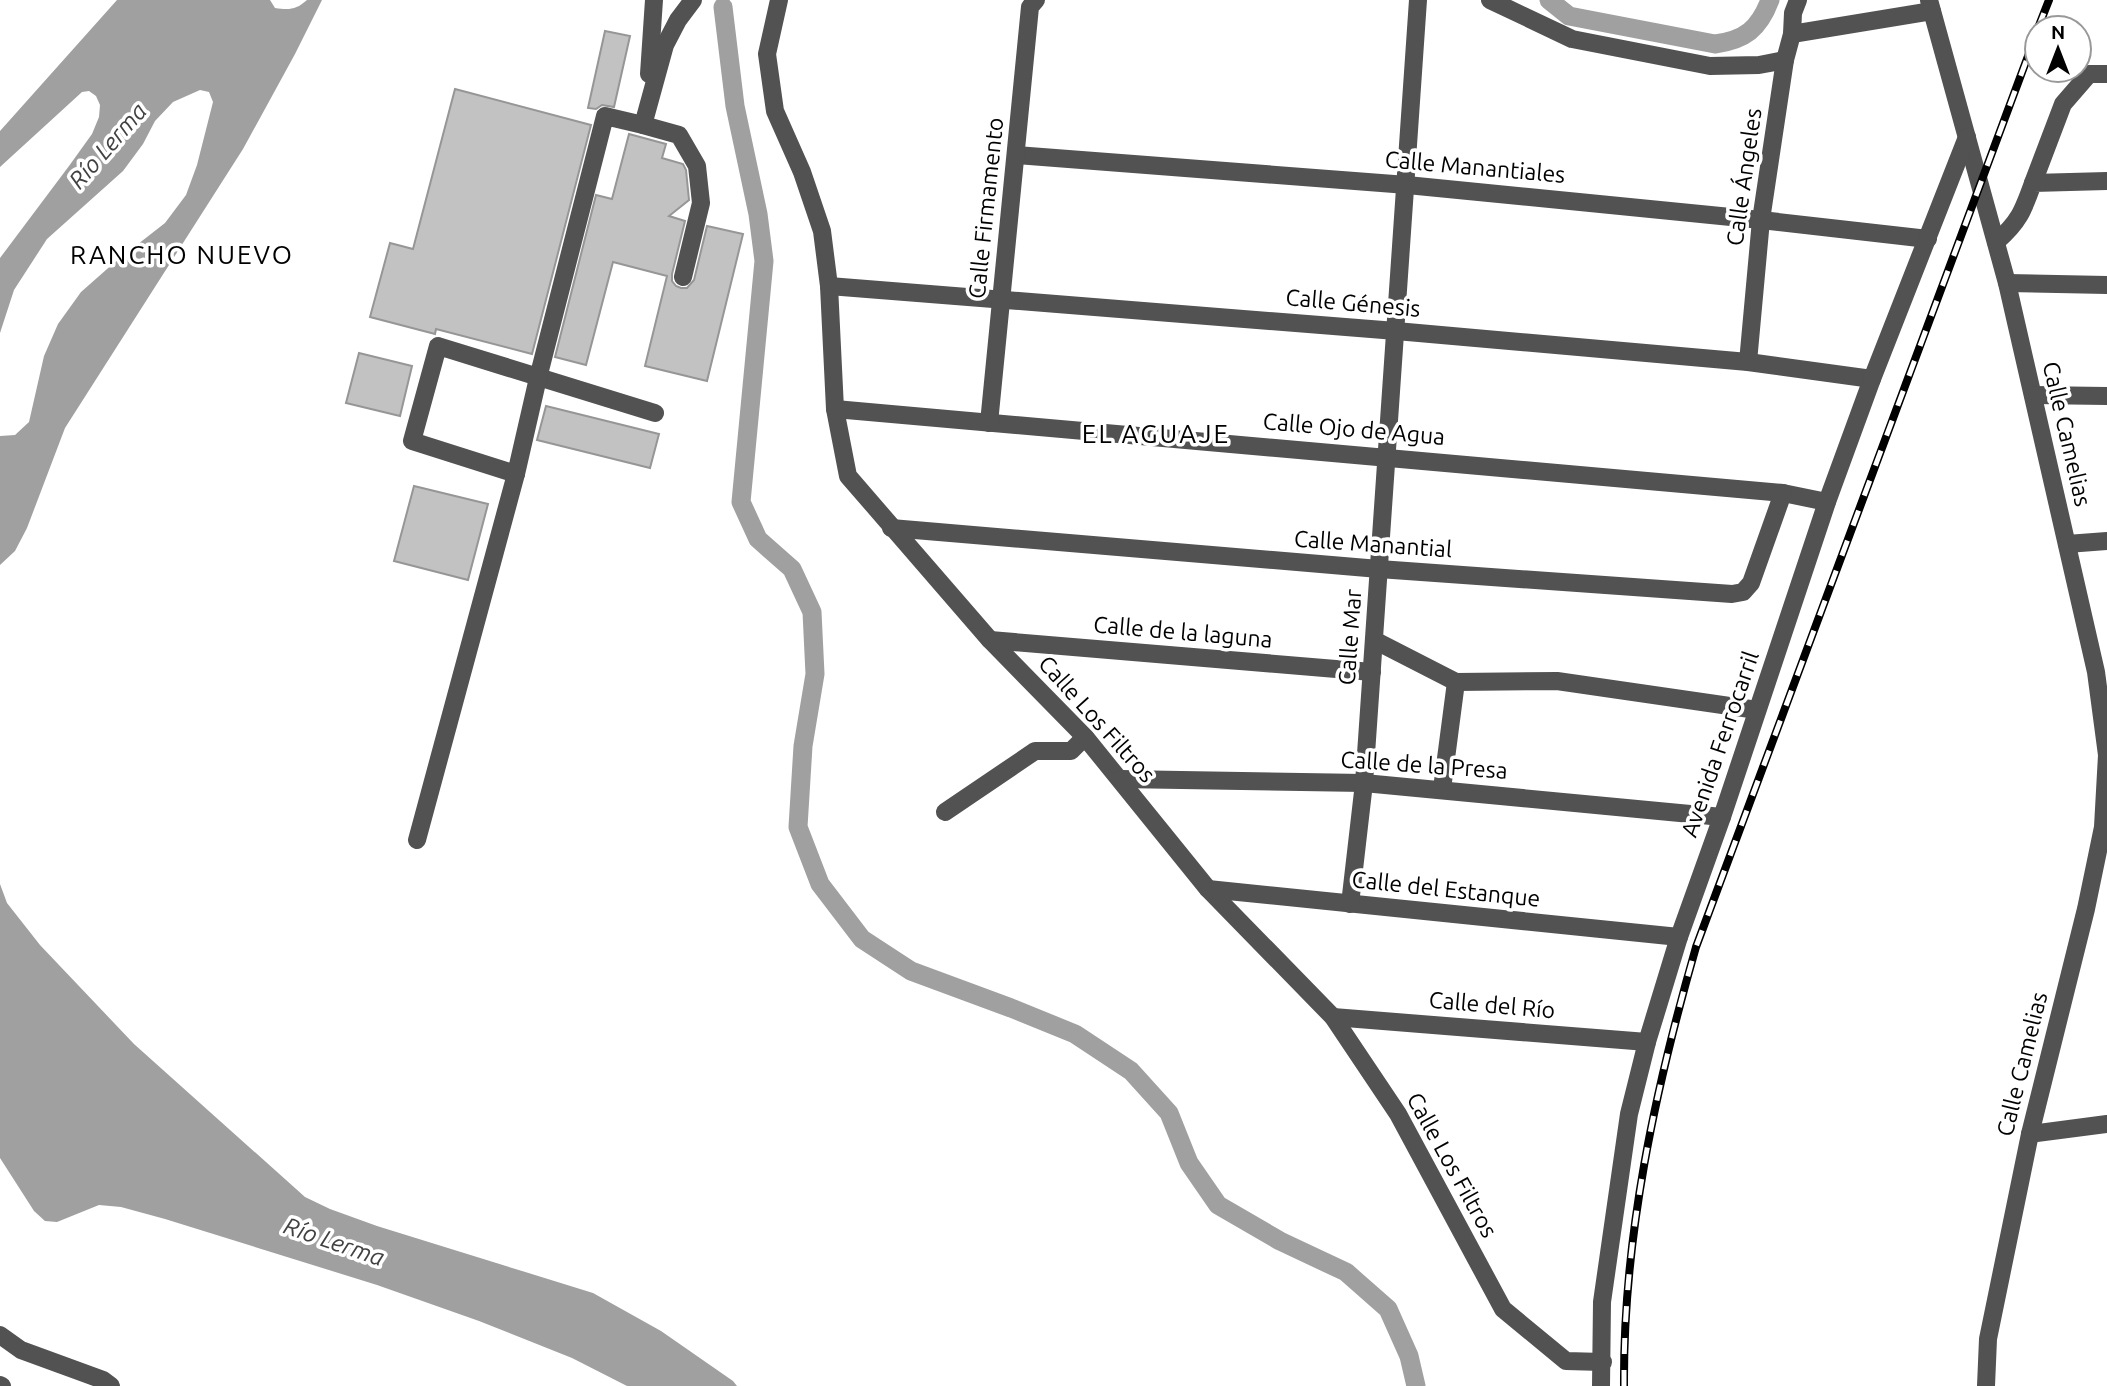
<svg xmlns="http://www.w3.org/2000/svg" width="2107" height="1386" font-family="Ubuntu,sans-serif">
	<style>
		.water { fill: #a0a0a0 }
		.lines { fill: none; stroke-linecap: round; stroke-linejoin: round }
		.canal { stroke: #a0a0a0; stroke-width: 19 }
		.building { fill: #c2c2c2; stroke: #969696; stroke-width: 2 }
		.minor { stroke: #525252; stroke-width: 18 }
		.rail-casing { stroke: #000; stroke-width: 8 }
		.rail { stroke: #fff; stroke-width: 5; stroke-dasharray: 16; stroke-linecap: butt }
		.labels { text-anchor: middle; stroke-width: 7; stroke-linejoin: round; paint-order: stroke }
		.street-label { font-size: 23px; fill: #000; stroke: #fff }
		.water-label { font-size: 24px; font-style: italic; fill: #414141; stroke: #fff }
		.quarter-label { font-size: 26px; letter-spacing: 2px; fill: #000; stroke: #fff }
	</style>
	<rect width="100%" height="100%" fill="#fff"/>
	<g class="water">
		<path d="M117 0H270L275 8C289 10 296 10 307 0H322L295 54 243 149 65 428 27 528 15 551 0 565V436L15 435 29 422 44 356 58 324 81 292 115 262 165 223 186 195 197 165 213 102 209 92 200 90 173 102 155 121 143 144 123 171 47 239 14 290 0 333V258L69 166 92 134 99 117 100 105 96 96 89 91 82 92 0 167V131Z"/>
		<path d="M0 884 7 903 40 945 134 1044 305 1197 330 1209 377 1226 593 1293 661 1331 733 1381 737 1386H627L572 1358 479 1321 377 1285 165 1219 121 1207 99 1205 57 1222 45 1221 34 1211 0 1158Z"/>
	</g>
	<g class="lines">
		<g class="canal">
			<path d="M1549 0 1569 16 1715 44C1745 40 1759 29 1770 0"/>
			<path d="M723 7 735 106 758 214 764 261 741 502 758 539 792 569 812 612 815 674 803 746 798 827 820 884 862 939 911 971 1011 1008 1075 1034 1131 1071 1169 1113 1189 1163 1218 1205 1280 1241 1346 1272 1388 1309 1409 1356 1416 1386"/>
		</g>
	</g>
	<g class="building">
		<path d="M605 31 630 36 614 107 602 105 596 109 588 108Z"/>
		<path d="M455 89 591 125 532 354 436 329 435 334 370 317 390 243 413 249Z"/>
		<path d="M629 134 666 144 662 158 683 164 686 170 689 200 669 216 685 221 672 274V281L676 286 681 288H687L694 280 707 226 743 234 707 381 645 366 667 276 613 262 586 365 555 357 596 195 612 199Z"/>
		<path d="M359 353 412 366 400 416 346 403Z"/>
		<path d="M546 406 659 434 650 468 537 440Z"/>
		<path d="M414 486 488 504 468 580 394 561Z"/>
	</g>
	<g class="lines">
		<g class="minor">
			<path d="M779 0 767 54 775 111 802 172 822 231 829 286 835 409 848 476 990 640 1085 737 1208 889 1333 1017 1398 1114 1503 1309 1566 1361 1603 1362"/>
			<path d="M1490 0 1572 39 1710 66 1759 65 1785 60"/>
			<path d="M1929 0 2007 283 2096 672 2107 755"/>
			<path d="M1792 34 1932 11"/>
			<path d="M649 74 654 0"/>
			<path d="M643 125 679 135 697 166 701 203 683 277"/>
			<path d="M1016 155 1407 185 1761 220 1928 239"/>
			<path d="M2033 183 2063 104 2089 74H2107"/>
			<path d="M1996 242C2019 222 2023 211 2033 183L2107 181"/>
			<path d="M2007 283 2107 285"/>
			<path d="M829 286 1396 331 1748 362 1872 379"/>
			<path d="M1748 362 1761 220 1785 60 1792 34 1793 13 1798 0"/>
			<path d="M2033 395 2107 396"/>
			<path d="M835 409 1783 493 1827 502"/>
			<path d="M989 423 1030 7 1036 0"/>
			<path d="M516 474 412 441 438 346 655 413"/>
			<path d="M891 528 1379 569 1732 594 1743 592 1751 583 1783 493"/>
			<path d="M2067 544 2107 541"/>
			<path d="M990 640 1372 672"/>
			<path d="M1374 640 1456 682 1557 681 1757 710"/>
			<path d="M1121 779 1364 783 1722 817"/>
			<path d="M1442 789 1456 682"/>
			<path d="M945 812 1035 751H1071L1085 737"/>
			<path d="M417 840 516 474 538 378 605 116 643 125 665 45 678 20 693 0"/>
			<path d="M1208 889 1679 937"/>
			<path d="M1350 904 1364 783 1418 0"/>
			<path d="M1333 1017 1647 1042"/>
			<path d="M2030 1134 2107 1124"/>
			<path d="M0 1335 21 1350 103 1380 111 1386"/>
			<path d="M0 1385 2 1386"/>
			<path d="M1601 1386 1602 1302 1629 1114 1647 1042 1679 937 1722 817 1827 502 1872 379 1967 137"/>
			<path d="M1986 1386 1988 1339 2030 1134 2086 909 2103 827 2107 755"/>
		</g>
		<g class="rail-casing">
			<g id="rail">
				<path d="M2038 28 2049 0"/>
				<path d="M1624 1386C1623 1237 1655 1090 1696 947L2037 32"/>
			</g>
		</g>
		<use href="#rail" class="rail"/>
	</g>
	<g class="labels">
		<g class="street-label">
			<text transform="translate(1475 167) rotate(5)" y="8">Calle Manantiales</text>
			<text transform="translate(1744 177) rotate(-82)" y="8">Calle Ángeles</text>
			<text transform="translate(986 208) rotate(-84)" y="8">Calle Firmamento</text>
			<text transform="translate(1353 303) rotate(5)" y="8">Calle Génesis</text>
			<text transform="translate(1354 429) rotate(5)" y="8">Calle Ojo de Agua</text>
			<text transform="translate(2067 434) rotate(77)" y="8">Calle Camelias</text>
			<text transform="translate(1373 544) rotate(4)" y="8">Calle Manantial</text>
			<text transform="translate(1183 632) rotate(5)" y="8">Calle de la laguna</text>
			<text transform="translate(1350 637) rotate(-86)" y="8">Calle Mar</text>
			<text transform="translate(1097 719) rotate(48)" y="8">Calle Los Filtros</text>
			<text transform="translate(1720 744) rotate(-71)" y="8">Avenida Ferrocarril</text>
			<text transform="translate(1424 765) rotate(4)" y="8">Calle de la Presa</text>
			<text transform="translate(1446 889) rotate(6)" y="8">Calle del Estanque</text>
			<text transform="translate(1492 1005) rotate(5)" y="8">Calle del Río</text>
			<text transform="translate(2022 1064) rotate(-76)" y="8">Calle Camelias</text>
			<text transform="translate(1452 1165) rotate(61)" y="8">Calle Los Filtros</text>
		</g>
		<g class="water-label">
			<text transform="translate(108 146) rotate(-49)" y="8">Río Lerma</text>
			<text transform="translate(334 1242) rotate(19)" y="8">Río Lerma</text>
		</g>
		<g class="quarter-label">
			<text x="182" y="264">RANCHO NUEVO</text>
			<text x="1156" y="443">EL AGUAJE</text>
		</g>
	</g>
	<g transform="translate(2058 49)"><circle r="33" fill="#ffffff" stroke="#999999" stroke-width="2"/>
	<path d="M0-5L12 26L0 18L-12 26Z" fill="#000000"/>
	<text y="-10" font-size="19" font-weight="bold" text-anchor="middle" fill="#000000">N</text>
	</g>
</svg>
